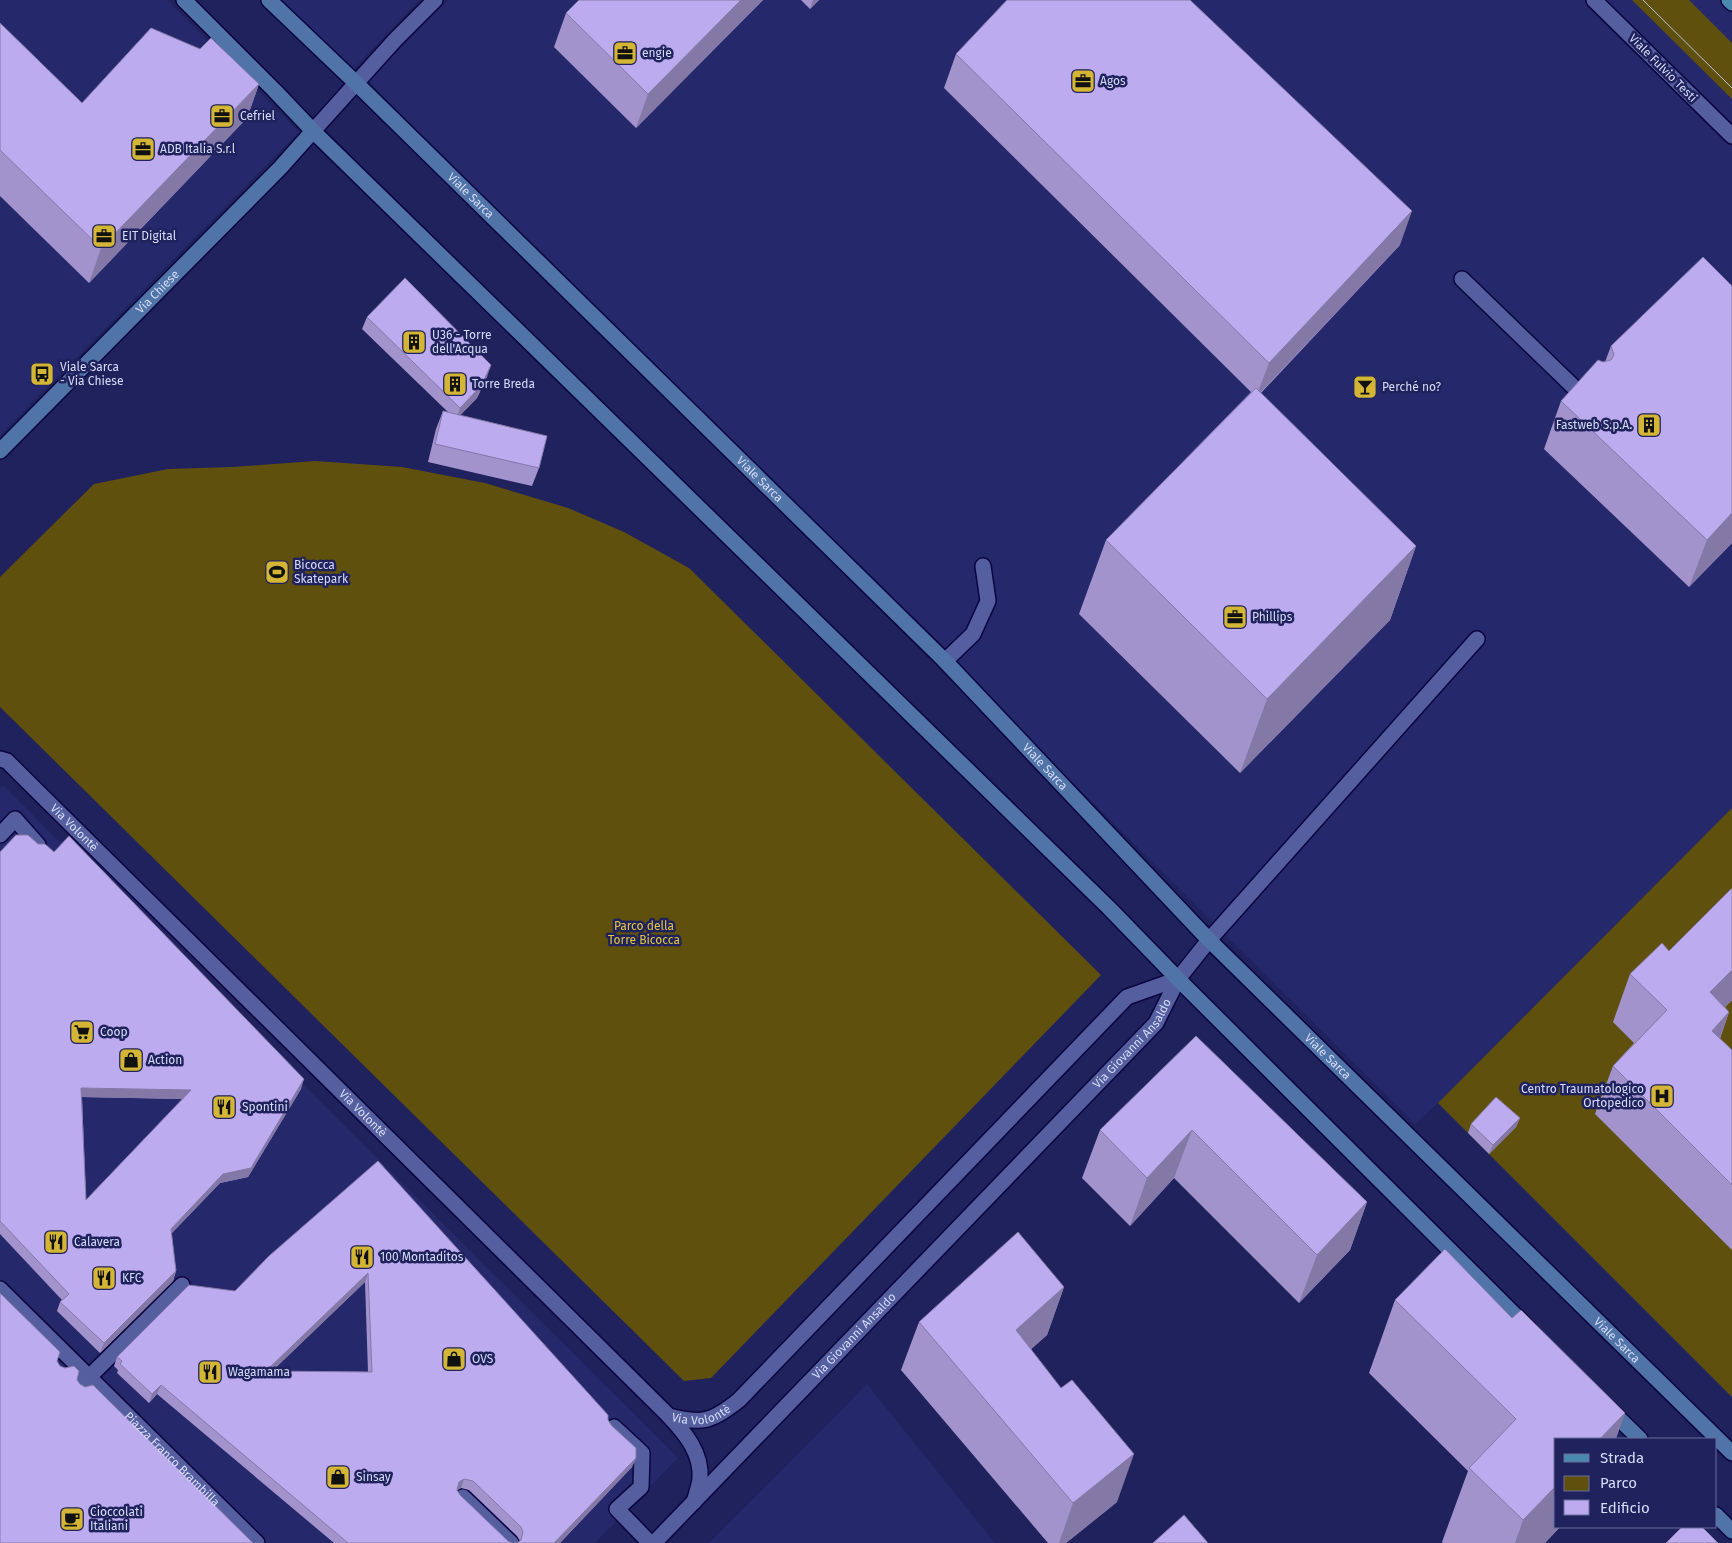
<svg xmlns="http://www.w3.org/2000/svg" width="1732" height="1543" font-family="'Fira Sans',sans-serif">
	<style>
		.built { fill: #25286a }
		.green { fill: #5f500e }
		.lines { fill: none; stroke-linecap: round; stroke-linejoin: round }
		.lane-casing { stroke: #0c053f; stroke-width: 18 }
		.street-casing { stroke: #0c053f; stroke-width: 18 }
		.secondary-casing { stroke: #0c053f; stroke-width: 18 }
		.primary-casing { stroke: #0c053f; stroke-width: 18 }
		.lane { stroke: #555f9f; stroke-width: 15 }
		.street { stroke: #555f9f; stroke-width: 15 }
		.secondary { stroke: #5074a7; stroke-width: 15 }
		.primary { stroke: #4b88af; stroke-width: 15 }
		.tram { stroke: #bbc1e2; stroke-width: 1 }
		.wall { fill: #a293cd; fill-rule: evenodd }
		.shaded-wall { fill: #8478a7 }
		.building { fill: #bcabee; stroke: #8478a7; fill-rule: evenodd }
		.labels { text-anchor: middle; stroke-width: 5; stroke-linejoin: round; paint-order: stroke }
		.poi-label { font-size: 12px; fill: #d6dcf9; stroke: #1f225c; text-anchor: start }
		.street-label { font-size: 12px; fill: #d6dcf9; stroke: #1f225c }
		.park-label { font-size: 12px; fill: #e5c63e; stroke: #1f225c }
	</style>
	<rect width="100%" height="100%" fill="#1f225c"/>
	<g class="built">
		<path d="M0 0H167L299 132 0 435Z"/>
		<path d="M271 0H419L347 76Z"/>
		<path d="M448 0H1719L1732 13V808L1438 1103 1415 1124 368 81Z"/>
		<path d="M3 785 678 1458 595 1543H0V789Z"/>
		<path d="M867 1384 995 1543H709Z"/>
	</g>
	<g class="green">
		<path d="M1632 0H1689L1732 43V99Z"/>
		<path d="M315 461 402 467 485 483 568 508 624 532 689 568 1101 975 711 1378 684 1381 0 707V577L94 484 168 469 232 467Z"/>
		<path d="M1732 808V1397L1438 1103Z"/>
	</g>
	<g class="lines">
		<g class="lane-casing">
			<g id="lane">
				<path d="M945 661 973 634 988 601 983 566"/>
				<path d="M0 835 15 819 38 845"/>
				<path d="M1209 940 1477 639"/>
				<path d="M614 1427 642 1453 641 1487 617 1509 650 1543"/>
				<path d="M463 1497 511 1543"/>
			</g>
		</g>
		<g class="street-casing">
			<g id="street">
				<path d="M1594 0 1732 136"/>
				<path d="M313 131 395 40 435 0"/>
				<path d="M1462 279 1587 400"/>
				<path id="s1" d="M0 759 7 761 24 778 669 1416C702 1425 713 1421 739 1400L1127 997 1178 979"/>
				<path id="s2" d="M0 1289 257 1543"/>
				<path d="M81 1385 182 1285"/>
				<path d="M669 1416C685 1433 702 1453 700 1479 699 1486 696 1495 694 1502"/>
				<path id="s3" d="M654 1543 1156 1023 1178 979 1209 940"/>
			</g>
		</g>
		<g class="secondary-casing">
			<g id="secondary">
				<path d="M184 0 275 91 313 131 1109 908 1178 979 1529 1329"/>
				<path id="s4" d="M269 0 356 83 945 661 1209 940 1732 1453"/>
				<path id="s5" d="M0 451 280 168 313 131"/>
				<path d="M1607 1407 1640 1439"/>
				<path d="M1716 1515 1732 1531"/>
			</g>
		</g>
		<g class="primary-casing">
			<path id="primary" d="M1729 0 1732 3"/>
		</g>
		<use href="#lane" class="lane"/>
		<use href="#street" class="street"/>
		<use href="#secondary" class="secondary"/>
		<use href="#primary" class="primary"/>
		<path class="tram" d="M1643 0 1732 88"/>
	</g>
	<g class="wall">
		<path d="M579 0H763L636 128 554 47 566 13Z"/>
		<path d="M801 0H819L810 9Z"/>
		<path d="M0 23 82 103 259 84 247 118 89 283 0 196Z"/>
		<path d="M956 54 1400 245 1261 393 1416 546 1390 620 1240 773 1079 614 1106 540 1251 392 944 88Z"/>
		<path d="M1732 286V543L1689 587 1544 449 1561 401 1605 362 1611 346Z"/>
		<path d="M367 317 487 377 477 398 460 415 539 468 532 486 428 462 436 429 443 411 449 413 362 329Z"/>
		<path d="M0 852 301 1089 248 1177 220 1183 171 1234 176 1271 173 1281 100 1353 57 1311 60 1302 62 1300 0 1234ZM82 1097 183 1099 86 1200Z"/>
		<path d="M1732 888V1000L1725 1007 1729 1012 1720 1039 1732 1050V1250L1595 1114 1613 1066 1634 1043 1613 1022 1630 974 1669 951Z"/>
		<path d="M1196 1036 1367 1202 1350 1250 1299 1303 1174 1178 1130 1226 1082 1178 1100 1130Z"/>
		<path d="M1520 1118 1516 1127 1489 1154 1468 1133 1471 1124Z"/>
		<path d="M378 1161 608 1420 636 1458 632 1467 560 1543H514H517L520 1541 517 1536 469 1490 461 1488 457 1490 460 1495 508 1541 512 1543H334L157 1394 149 1403 117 1373 118 1370 114 1366 117 1357 235 1291ZM365 1282 368 1372 272 1371Z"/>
		<path d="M1064 1287 1047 1335 1031 1349 1117 1502 1066 1543H1048L901 1370 919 1322Z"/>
		<path d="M1395 1300 1512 1318 1556 1527H1560L1545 1543H1443L1442 1542 1468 1471 1369 1373Z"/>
	</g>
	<g class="shaded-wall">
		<path d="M741 0H763L636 128 648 94Z"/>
		<path d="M813 0H819L810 9Z"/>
		<path d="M259 84 247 118 89 283 101 248Z"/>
		<path d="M1412 211 1400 245 1256 397 1269 363Z"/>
		<path d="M491 365 487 377 477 398 456 420 460 408Z"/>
		<path d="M1732 513V543L1689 587 1707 540Z"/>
		<path d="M1416 546 1390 620 1240 773 1267 699Z"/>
		<path d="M1732 970V1000L1693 1040 1710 992Z"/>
		<path d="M1729 1012 1712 1060V1031Z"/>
		<path d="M304 1079 301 1089 248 1177 220 1183 167 1238 171 1229Z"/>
		<path d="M81 1088 191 1090 188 1099 78 1097Z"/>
		<path d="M1520 1118 1516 1127 1489 1154 1493 1145Z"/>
		<path d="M1192 1130 1174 1178 1130 1226 1147 1178Z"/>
		<path d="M1367 1202 1350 1250 1299 1303 1317 1255Z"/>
		<path d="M176 1271 173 1281 100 1353 104 1343Z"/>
		<path d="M368 1273 365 1282 263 1380 266 1371Z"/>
		<path d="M1064 1287 1047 1335 999 1378 1016 1330Z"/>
		<path d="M161 1385 157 1394 149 1403 152 1394Z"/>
		<path d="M1625 1413 1616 1439H1600Z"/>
		<path d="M1134 1454 1117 1502 1066 1543H1059L1073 1503Z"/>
		<path d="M636 1458 632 1467 560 1543H554Z"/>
		<path d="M464 1479 461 1488 456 1491 459 1482Z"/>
		<path d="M1556 1486V1527H1560L1545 1543H1515L1523 1520Z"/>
	</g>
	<g class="building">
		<path d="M579 0H741L648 94 566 13Z"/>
		<path d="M1007 0H1190L1412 211 1269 363 956 54Z"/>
		<path d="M0 23 82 103 151 28 200 49 211 38 259 84 101 248 0 150Z"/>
		<path d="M1703 257 1732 286V513L1707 540 1561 401 1598 360 1603 362 1611 360 1614 355 1611 346Z"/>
		<path d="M405 278 491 365 481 386 460 408 367 317Z"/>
		<path d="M1256 388 1416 546 1267 699 1106 540Z"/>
		<path d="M443 411 547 436 539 468 435 444Z"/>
		<path d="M16 835H28L38 844H45L54 852 69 836 304 1079 251 1168 223 1174 171 1229 176 1271 104 1343 60 1302 69 1294 0 1221V852ZM81 1088 191 1090 86 1200Z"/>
		<path d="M1732 888V970L1710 992 1729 1012 1712 1031 1732 1050V1185L1613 1066 1667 1010 1630 974 1662 943 1669 951Z"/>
		<path d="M1196 1036 1367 1202 1317 1255 1192 1130 1147 1178 1100 1130Z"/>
		<path d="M1496 1097 1520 1118 1493 1145 1471 1124Z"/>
		<path d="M378 1161 608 1415V1420L611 1425 636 1448V1458L554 1543H514H517L521 1540 523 1532 521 1527 473 1481 464 1479 459 1482 457 1490 460 1495 508 1541 512 1543H348L161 1385 152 1394 120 1364 122 1361 117 1357 189 1285 235 1291 269 1256ZM368 1273 372 1372 266 1371Z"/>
		<path d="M1018 1232 1064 1287 1016 1330 1061 1388 1072 1380 1134 1454 1073 1503 919 1322Z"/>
		<path d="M1445 1249 1512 1318 1521 1310 1625 1413 1600 1439H1556V1486L1523 1520 1469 1468 1516 1419 1395 1300Z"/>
		<path d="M0 1293 60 1352 57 1361 60 1366 65 1368 74 1366 79 1371 77 1380 80 1384 85 1387 93 1385 253 1543H0Z"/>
		<path d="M1184 1515 1208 1543H1153Z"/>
		<path d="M1682 1527H1702L1718 1543H1666Z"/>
	</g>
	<defs>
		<g id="office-square" transform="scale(1.25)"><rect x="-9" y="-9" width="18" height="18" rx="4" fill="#d3b635" stroke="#1f225c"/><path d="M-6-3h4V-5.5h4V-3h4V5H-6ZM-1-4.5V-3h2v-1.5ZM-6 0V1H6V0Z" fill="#111"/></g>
		<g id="building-square" transform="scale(1.25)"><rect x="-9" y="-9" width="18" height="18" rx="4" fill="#d3b635" stroke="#1f225c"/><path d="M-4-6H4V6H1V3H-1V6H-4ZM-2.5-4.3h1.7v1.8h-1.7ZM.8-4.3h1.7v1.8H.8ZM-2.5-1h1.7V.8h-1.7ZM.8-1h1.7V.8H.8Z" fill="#111"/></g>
		<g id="bus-square" transform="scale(1.25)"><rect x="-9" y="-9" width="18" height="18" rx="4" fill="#d3b635" stroke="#1f225c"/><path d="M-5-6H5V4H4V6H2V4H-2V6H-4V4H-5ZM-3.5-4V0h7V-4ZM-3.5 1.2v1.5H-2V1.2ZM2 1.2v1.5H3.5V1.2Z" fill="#111"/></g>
		<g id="bar-square" transform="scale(1.25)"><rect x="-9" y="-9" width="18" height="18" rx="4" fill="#d3b635" stroke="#1f225c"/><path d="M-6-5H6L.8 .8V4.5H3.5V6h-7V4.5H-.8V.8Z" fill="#111"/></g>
		<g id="stadium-square" transform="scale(1.25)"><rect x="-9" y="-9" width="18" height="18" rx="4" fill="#d3b635" stroke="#1f225c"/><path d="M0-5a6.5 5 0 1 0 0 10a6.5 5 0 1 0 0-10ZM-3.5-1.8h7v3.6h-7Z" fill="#111"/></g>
		<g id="supermarket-square" transform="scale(1.25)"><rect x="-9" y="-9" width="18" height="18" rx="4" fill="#d3b635" stroke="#1f225c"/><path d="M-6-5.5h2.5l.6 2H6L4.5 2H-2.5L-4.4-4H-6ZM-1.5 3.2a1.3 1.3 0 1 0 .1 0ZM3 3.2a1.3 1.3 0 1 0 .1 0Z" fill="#111"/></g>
		<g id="shop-square" transform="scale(1.25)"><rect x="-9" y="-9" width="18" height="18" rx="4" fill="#d3b635" stroke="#1f225c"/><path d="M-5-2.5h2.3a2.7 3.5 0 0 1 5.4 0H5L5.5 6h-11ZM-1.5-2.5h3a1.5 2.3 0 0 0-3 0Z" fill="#111"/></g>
		<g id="hospital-square" transform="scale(1.25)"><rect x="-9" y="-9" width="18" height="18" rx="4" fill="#d3b635" stroke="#1f225c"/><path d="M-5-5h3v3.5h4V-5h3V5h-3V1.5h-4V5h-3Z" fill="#111"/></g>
		<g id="restaurant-square" transform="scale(1.25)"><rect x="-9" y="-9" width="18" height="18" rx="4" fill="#d3b635" stroke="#1f225c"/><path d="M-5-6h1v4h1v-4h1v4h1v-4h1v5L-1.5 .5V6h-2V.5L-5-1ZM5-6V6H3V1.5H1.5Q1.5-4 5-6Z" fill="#111"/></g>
		<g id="cafe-square" transform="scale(1.25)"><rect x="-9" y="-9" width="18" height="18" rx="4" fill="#d3b635" stroke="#1f225c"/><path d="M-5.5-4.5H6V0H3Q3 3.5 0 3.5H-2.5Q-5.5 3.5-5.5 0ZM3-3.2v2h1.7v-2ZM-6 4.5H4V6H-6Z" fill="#111"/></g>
	</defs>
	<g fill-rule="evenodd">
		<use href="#office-square" x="625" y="53"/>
		<use href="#office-square" x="1083" y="81"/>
		<use href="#office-square" x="222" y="116"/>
		<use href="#office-square" x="143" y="149"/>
		<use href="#office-square" x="104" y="236"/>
		<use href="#building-square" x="414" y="342"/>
		<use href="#bus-square" x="42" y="374"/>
		<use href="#building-square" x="455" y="384"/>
		<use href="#bar-square" x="1365" y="387"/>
		<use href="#building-square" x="1649" y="425"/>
		<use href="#stadium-square" x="277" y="572"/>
		<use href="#office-square" x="1235" y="617"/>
		<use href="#supermarket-square" x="82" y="1032"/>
		<use href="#shop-square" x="131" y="1060"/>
		<use href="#hospital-square" x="1662" y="1096"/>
		<use href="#restaurant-square" x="224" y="1107"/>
		<use href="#restaurant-square" x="56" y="1242"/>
		<use href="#restaurant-square" x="362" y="1257"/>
		<use href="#restaurant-square" x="104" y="1278"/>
		<use href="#shop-square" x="454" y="1359"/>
		<use href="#restaurant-square" x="210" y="1372"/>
		<use href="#shop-square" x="338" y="1477"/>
		<use href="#cafe-square" x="72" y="1519"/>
	</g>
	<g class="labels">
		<g class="poi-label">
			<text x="642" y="57">engie</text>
			<text x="1100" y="85">Agos</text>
			<text x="240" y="120">Cefriel</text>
			<text x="160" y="153">ADB Italia S.r.l</text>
			<text x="122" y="240">EIT Digital</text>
			<text x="432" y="339">U36 - Torre<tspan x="432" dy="14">dell'Acqua</tspan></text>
			<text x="60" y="371">Viale Sarca<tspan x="60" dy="14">- Via Chiese</tspan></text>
			<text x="472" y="388">Torre Breda</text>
			<text x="1382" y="391">Perché no?</text>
			<text x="1632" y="429" text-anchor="end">Fastweb S.p.A.</text>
			<text x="294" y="569">Bicocca<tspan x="294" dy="14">Skatepark</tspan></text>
			<text x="1252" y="621">Phillips</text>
			<text x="100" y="1036">Coop</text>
			<text x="148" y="1064">Action</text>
			<text x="1644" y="1093" text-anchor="end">Centro Traumatologico<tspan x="1644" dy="14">Ortopedico</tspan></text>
			<text x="242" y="1111">Spontini</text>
			<text x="74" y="1246">Calavera</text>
			<text x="380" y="1261">100 Montaditos</text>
			<text x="122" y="1282">KFC</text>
			<text x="472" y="1363">OVS</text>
			<text x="228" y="1376">Wagamama</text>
			<text x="356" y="1481">Sinsay</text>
			<text x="90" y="1516">Cioccolati<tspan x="90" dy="14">Italiani</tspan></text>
		</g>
		<g class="street-label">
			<text transform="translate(1663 68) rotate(45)" y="4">Viale Fulvio Testi</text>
			<text dy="4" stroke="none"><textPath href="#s4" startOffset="281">Viale Sarca</textPath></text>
			<text dy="4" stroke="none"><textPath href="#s5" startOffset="224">Via Chiese</textPath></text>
			<text dy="4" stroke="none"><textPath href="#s4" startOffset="686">Viale Sarca</textPath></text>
			<text dy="4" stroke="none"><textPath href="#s4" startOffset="1091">Viale Sarca</textPath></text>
			<text dy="4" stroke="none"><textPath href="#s1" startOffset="102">Via Volontè</textPath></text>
			<text dy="4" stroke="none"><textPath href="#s3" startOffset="692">Via Giovanni Ansaldo</textPath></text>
			<text dy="4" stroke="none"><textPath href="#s4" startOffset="1496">Viale Sarca</textPath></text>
			<text dy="4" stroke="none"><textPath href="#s1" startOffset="508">Via Volontè</textPath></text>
			<text dy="4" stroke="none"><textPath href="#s3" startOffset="288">Via Giovanni Ansaldo</textPath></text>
			<text dy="4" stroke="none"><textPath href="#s4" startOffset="1901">Viale Sarca</textPath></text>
			<text dy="4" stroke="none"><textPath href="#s1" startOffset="972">Via Volontè</textPath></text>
			<text dy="4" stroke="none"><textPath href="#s2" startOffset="242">Piazza Franco Brambilla</textPath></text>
		</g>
		<g class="park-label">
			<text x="644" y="930">Parco della<tspan x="644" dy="14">Torre Bicocca</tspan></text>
		</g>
	</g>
	<rect x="1554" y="1438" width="162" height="90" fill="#1f225c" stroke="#686c9b"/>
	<rect x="1564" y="1454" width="25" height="8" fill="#4b88af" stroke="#686c9b"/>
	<text x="1600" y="1463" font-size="15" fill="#d6dcf9">Strada</text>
	<rect x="1564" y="1476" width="25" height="15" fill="#5f500e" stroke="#686c9b"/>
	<text x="1600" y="1488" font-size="15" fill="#d6dcf9">Parco</text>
	<rect x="1564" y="1500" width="25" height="15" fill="#bcabee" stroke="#686c9b"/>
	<text x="1600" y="1513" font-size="15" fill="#d6dcf9">Edificio</text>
</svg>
